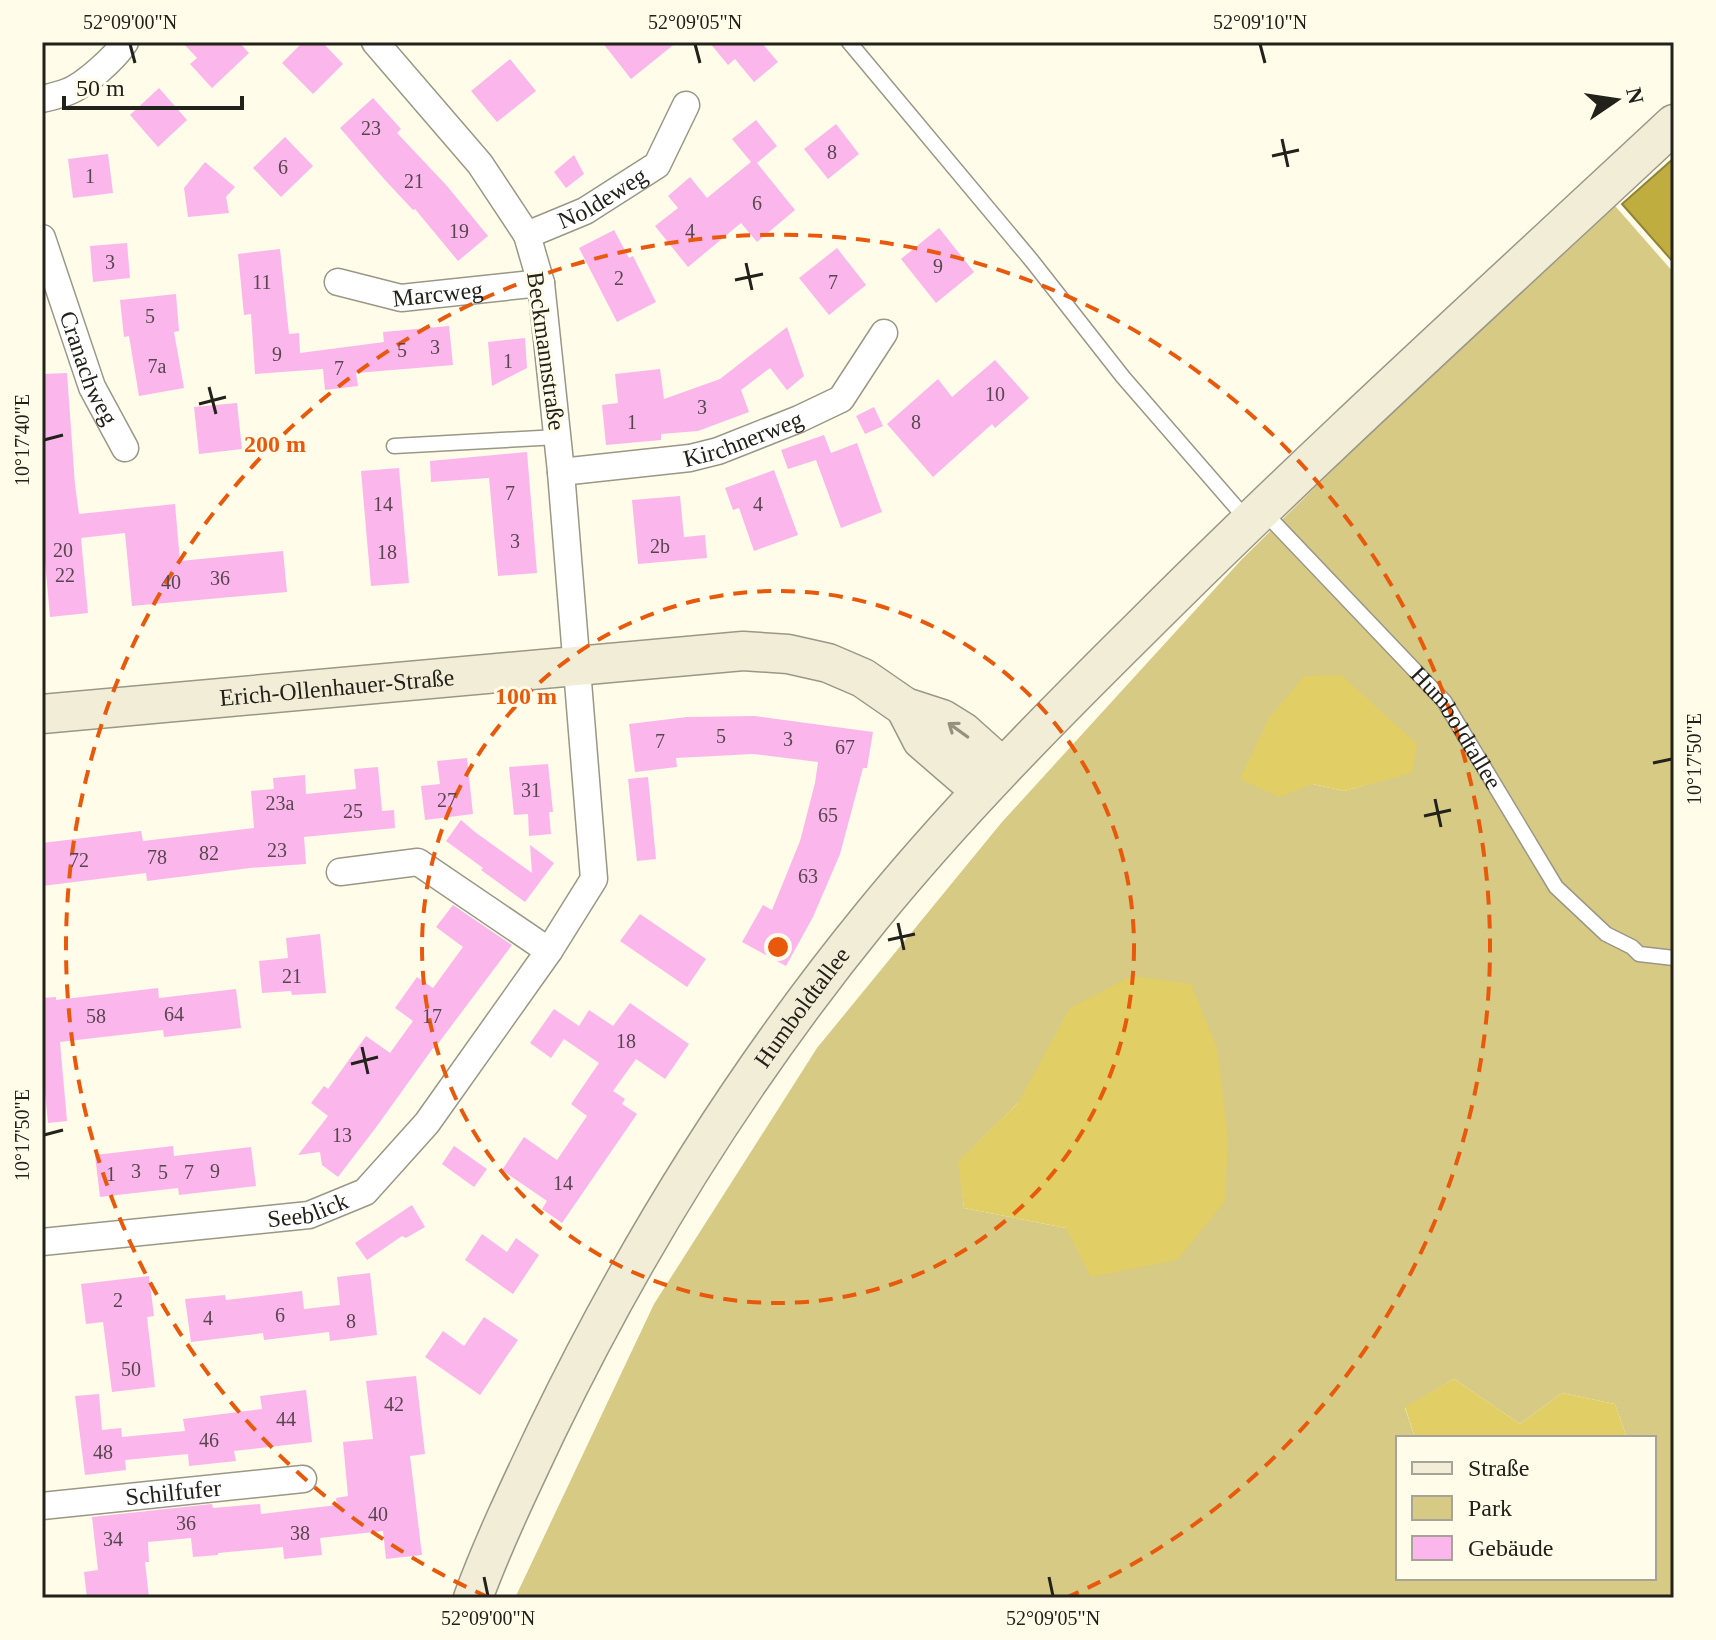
<svg xmlns="http://www.w3.org/2000/svg" width="1716" height="1640" font-family="'Times New Roman',serif">
	<style>
		.green { fill: #d7ca85; fill-rule: evenodd }
		.forest { fill: #e1ce64 }
		.water { fill: #c0ad40; stroke: #918335; stroke-width: 2 }
		.building { fill: #fbb7ec }
		.lines { fill: none; stroke-linecap: round; stroke-linejoin: round }
		.lane-casing { stroke: #9a9786; stroke-width: 17 }
		.street-casing { stroke: #9a9786; stroke-width: 29 }
		.secondary-casing { stroke: #9a9786; stroke-width: 41 }
		.lane { stroke: #fff; stroke-width: 14 }
		.street { stroke: #fff; stroke-width: 26 }
		.secondary { stroke: #f2edd6; stroke-width: 38 }
		.oneway { stroke: #949181 }
		.ticks { fill: none; stroke: #22211a; stroke-width: 3 }
		.ring { fill: none; stroke: #e8590c; stroke-width: 4; stroke-dasharray: 14 10 }
		.labels { text-anchor: middle; stroke-width: 6; stroke-linejoin: round; paint-order: stroke }
		.number-label { font-size: 20px; fill: #58464e }
		.street-label { font-size: 24px; fill: #22211a; stroke: #fffcea }
		.centre { fill: #e8590c; stroke: #fffcea; stroke-width: 4 }
		.ring-label { font-size: 24px; text-anchor: middle; font-weight: bold; fill: #e8590c; stroke: #fffcea; stroke-width: 6; stroke-linejoin: round; paint-order: stroke }
		.neatline { fill: none; stroke: #22211a; stroke-width: 3 }
		.ticks-label { font-size: 20px; text-anchor: middle; fill: #22211a }
	</style>
	<rect width="100%" height="100%" fill="#fffcea"/>
	<path class="green" d="M1609 199 1674 273V1598H515L654 1304 817 1048 1002 822 1242 559ZM1412 772 1344 791 1313 784ZM1018 1103 1066 1228 964 1208 959 1161ZM1454 1379 1520 1424 1562 1393 1615 1404 1627 1438H1654V1578H1398V1438H1415L1405 1408Z"/>
	<g class="forest">
		<path d="M1341 675 1417 744 1412 773 1344 791 1313 784 1279 797 1240 779 1269 718 1304 676Z"/>
		<path d="M1132 976 1191 984 1217 1048 1228 1137 1225 1201 1177 1260 1091 1277 1066 1228 964 1208 958 1161 1018 1103 1070 1008Z"/>
		<path d="M1454 1379 1520 1424 1562 1393 1615 1404 1627 1438H1415L1405 1407Z"/>
	</g>
	<path class="water" d="M1674 158V263L1622 204Z"/>
	<g class="building">
		<path d="M182 42H239L249 53 212 88 190 64 197 58Z"/>
		<path d="M303 42H322L343 64 313 94 282 63Z"/>
		<path d="M602 42H677L631 79Z"/>
		<path d="M709 42H761L778 62 754 82 735 59 728 65Z"/>
		<path d="M510 59 536 91 497 122 471 91Z"/>
		<path d="M159 88 187 120 158 147 130 115Z"/>
		<path d="M373 98 401 129 397 133 447 186 488 236 458 261 415 209 413 210 385 180 340 128Z"/>
		<path d="M756 120 777 146 757 163 795 210 757 242 741 223 688 267 655 226 678 208 668 196 690 177 707 198 751 162 732 139Z"/>
		<path d="M836 124 859 154 828 179 804 149Z"/>
		<path d="M285 137 313 166 281 197 253 168Z"/>
		<path d="M108 154 113 193 73 198 68 159Z"/>
		<path d="M574 155 584 174 566 188 554 172Z"/>
		<path d="M205 162 235 187 226 197 229 213 188 217 184 188Z"/>
		<path d="M939 228 974 272 936 303 901 259Z"/>
		<path d="M614 230 629 258 633 256 656 302 617 322 579 248Z"/>
		<path d="M127 243 130 278 93 282 90 246Z"/>
		<path d="M837 248 866 285 829 315 799 278Z"/>
		<path d="M280 249 289 334 299 333 300 353 384 342 383 332 449 326 453 365 356 373 358 386 325 390 323 369 255 374 251 314 244 315 238 254Z"/>
		<path d="M176 294 179 331 174 332 184 388 139 396 129 336 124 337 120 300Z"/>
		<path d="M787 327 804 376 787 390 770 368 741 390 749 412 698 431 661 434V440L606 445 602 405 618 403 615 374 660 369 664 399 720 379Z"/>
		<path d="M525 338 527 368 492 386 488 342Z"/>
		<path d="M995 360 1029 398 995 428 992 424 933 477 887 424 938 379 952 397Z"/>
		<path d="M67 373 75 485 79 514 175 504 180 561 283 551 287 592 132 606 125 533 81 538 88 613 50 617 42 528V374Z"/>
		<path d="M237 403 242 449 199 454 194 407Z"/>
		<path d="M874 407 883 426 865 434 856 416Z"/>
		<path d="M824 435 831 453 857 443 882 512 841 528 816 460 788 469 781 450Z"/>
		<path d="M527 452 537 573 498 576 489 478 431 482 430 461Z"/>
		<path d="M399 468 409 583 371 586 361 471Z"/>
		<path d="M774 470 798 535 754 551 739 508 733 510 725 488Z"/>
		<path d="M680 496 684 537 705 535 707 558 638 564 632 500Z"/>
		<path d="M755 716 873 732 867 768H863L840 854 813 917 786 966 742 942 763 905 772 910 800 841 815 783 818 762 753 754 676 758 677 767 635 772 629 724 687 717Z"/>
		<path d="M467 758 473 814 425 820 421 786 440 784 437 761Z"/>
		<path d="M548 764 553 812H549L551 834 529 836 528 814 514 815 509 767Z"/>
		<path d="M378 767 382 811 394 810 395 828 304 837 306 864 250 868 147 881 146 873 42 886V843L141 831 143 841 254 828 251 791 274 789 273 778 305 775 306 794 356 789 354 769Z"/>
		<path d="M648 777 656 859 637 861 628 779Z"/>
		<path d="M461 820 475 832 532 873 530 845 554 863 525 902 481 870 483 868 446 841Z"/>
		<path d="M453 905 512 945 434 1049 433 1048 377 1126 338 1177 322 1165 320 1152 298 1155 328 1116 311 1103 324 1086 328 1089 366 1036 390 1053 413 1021 395 1008 417 977 433 988 463 947 436 927Z"/>
		<path d="M640 914 706 959 687 987 620 941Z"/>
		<path d="M320 934 326 993 292 995 291 991 262 993 259 961 288 958 286 938Z"/>
		<path d="M158 988 159 998 236 989 241 1028 164 1037 163 1030 60 1042 67 1121 48 1123 42 1062V998L56 997V1000Z"/>
		<path d="M630 1003 689 1044 665 1079 636 1059 613 1091 625 1099 622 1104 637 1114 562 1223 542 1209 547 1201 502 1170 524 1137 557 1160 587 1116 571 1104 599 1063 564 1039 551 1058 530 1043 554 1009 579 1026 589 1010 613 1026Z"/>
		<path d="M173 1146 174 1156 251 1147 256 1186 179 1195 178 1188 100 1197 95 1155Z"/>
		<path d="M454 1146 487 1169 474 1187 442 1164Z"/>
		<path d="M412 1205 425 1227 406 1238 402 1236 367 1260 355 1243Z"/>
		<path d="M482 1234 507 1252 516 1238 539 1255 513 1294 465 1260Z"/>
		<path d="M370 1273 377 1335 330 1341 329 1332 264 1340 263 1333 191 1342 185 1299 225 1295 226 1300 302 1291 304 1309 340 1305 337 1277Z"/>
		<path d="M149 1276 154 1316 147 1317 155 1387 112 1392 103 1322 86 1324 81 1284Z"/>
		<path d="M484 1317 518 1340 480 1395 425 1357 443 1331 464 1346Z"/>
		<path d="M416 1376 425 1454 410 1456 422 1555 386 1559 383 1531 320 1538 322 1555 284 1559 283 1547 218 1553V1555L193 1557 191 1538 148 1542 149 1562H145L149 1598H87L84 1572 98 1570 92 1517 212 1504 213 1508 260 1504 261 1514 337 1505 336 1498 348 1496 343 1442 373 1439 366 1381Z"/>
		<path d="M306 1390 312 1442 234 1451 236 1461 189 1466 188 1454 125 1460 126 1470 85 1475 75 1396 99 1394 102 1430 121 1428 122 1437 185 1431 183 1419 262 1409 260 1396Z"/>
	</g>
	<g class="lines">
		<g class="lane-casing">
			<g id="lane">
				<path d="M849 42 1032 261 1123 377 1248 521"/>
				<path d="M394 446 558 437"/>
				<path id="s1" d="M1264 512 1444 701 1556 887 1606 934 1632 947 1639 954 1674 958"/>
			</g>
		</g>
		<g class="street-casing">
			<g id="street">
				<path d="M42 99C50 97 59 95 67 92 84 86 116 57 125 42"/>
				<path id="s2" d="M527 235 585 211 657 165 686 105"/>
				<path id="s3" d="M42 238 92 387 125 448"/>
				<path id="s4" d="M338 282 401 298 541 283"/>
				<path id="s5" d="M561 472 690 458 718 451 799 419 841 399 884 333"/>
				<path d="M340 872 418 862 549 951"/>
				<path id="s6" d="M42 1242 309 1215 365 1192 427 1123 549 951 594 879 561 472 541 283 527 235 480 164 375 42"/>
				<path id="s7" d="M42 1506 303 1479"/>
			</g>
		</g>
		<g class="secondary-casing">
			<g id="secondary">
				<path d="M905 707 922 740 981 791"/>
				<path id="s8" d="M42 714 743 651 788 654 828 663 863 678 905 707 942 719 963 732 1002 767"/>
				<path id="s9" d="M473 1598C494 1541 521 1485 547 1430 635 1248 743 1074 871 917 954 815 1047 721 1141 628 1314 455 1495 291 1674 124"/>
			</g>
		</g>
		<use href="#lane" class="lane"/>
		<use href="#street" class="street"/>
		<use href="#secondary" class="secondary"/>
	</g>
	<defs><path id="oneway-shaft" d="M-6 0H5M1.5-3L5.5 0L1.5 3" fill="none" stroke-width="1.6" stroke-linecap="round" stroke-linejoin="round" transform="scale(2)"/></defs>
	<use class="oneway" href="#oneway-shaft" transform="translate(958 730) rotate(-144)"/>
	<path class="ticks" d="M130 44 135 63M695 44 700 63M1260 44 1265 63M1282 139 1288 167M1272 156 1299 150M746 263 752 290M735 280 763 274M209 387 216 414M199 404 226 397M44 440 63 435M1653 763 1672 759M1435 799 1441 827M1424 816 1451 810M898 923 904 950M888 940 915 934M362 1047 368 1074M351 1064 378 1057M44 1135 63 1130M484 1577 488 1596M1049 1577 1053 1596"/>
	<g class="ring">
		<circle cx="778" cy="947" r="356"/>
		<path d="M488 1597A712 712 0 1 1 1068 1597"/>
	</g>
	<g class="labels">
		<g class="number-label">
			<text x="371" y="135">23</text>
			<text x="832" y="159">8</text>
			<text x="283" y="174">6</text>
			<text x="90" y="183">1</text>
			<text x="414" y="188">21</text>
			<text x="757" y="210">6</text>
			<text x="459" y="238">19</text>
			<text x="690" y="238">4</text>
			<text x="110" y="269">3</text>
			<text x="938" y="273">9</text>
			<text x="619" y="285">2</text>
			<text x="262" y="289">11</text>
			<text x="833" y="289">7</text>
			<text x="150" y="323">5</text>
			<text x="435" y="354">3</text>
			<text x="402" y="357">5</text>
			<text x="277" y="361">9</text>
			<text x="508" y="368">1</text>
			<text x="157" y="373">7a</text>
			<text x="339" y="375">7</text>
			<text x="995" y="401">10</text>
			<text x="702" y="414">3</text>
			<text x="632" y="429">1</text>
			<text x="916" y="429">8</text>
			<text x="510" y="500">7</text>
			<text x="383" y="511">14</text>
			<text x="758" y="511">4</text>
			<text x="515" y="548">3</text>
			<text x="660" y="553">2b</text>
			<text x="63" y="557">20</text>
			<text x="387" y="559">18</text>
			<text x="65" y="582">22</text>
			<text x="220" y="585">36</text>
			<text x="171" y="589">40</text>
			<text x="721" y="743">5</text>
			<text x="788" y="746">3</text>
			<text x="660" y="748">7</text>
			<text x="845" y="754">67</text>
			<text x="531" y="797">31</text>
			<text x="447" y="807">27</text>
			<text x="280" y="810">23a</text>
			<text x="353" y="818">25</text>
			<text x="828" y="822">65</text>
			<text x="277" y="857">23</text>
			<text x="209" y="860">82</text>
			<text x="157" y="864">78</text>
			<text x="79" y="867">72</text>
			<text x="808" y="883">63</text>
			<text x="292" y="983">21</text>
			<text x="174" y="1021">64</text>
			<text x="96" y="1023">58</text>
			<text x="432" y="1023">17</text>
			<text x="626" y="1048">18</text>
			<text x="342" y="1142">13</text>
			<text x="136" y="1178">3</text>
			<text x="215" y="1178">9</text>
			<text x="163" y="1179">5</text>
			<text x="189" y="1179">7</text>
			<text x="111" y="1181">1</text>
			<text x="563" y="1190">14</text>
			<text x="118" y="1307">2</text>
			<text x="280" y="1322">6</text>
			<text x="208" y="1325">4</text>
			<text x="351" y="1328">8</text>
			<text x="131" y="1376">50</text>
			<text x="394" y="1411">42</text>
			<text x="286" y="1426">44</text>
			<text x="209" y="1447">46</text>
			<text x="103" y="1459">48</text>
			<text x="378" y="1521">40</text>
			<text x="186" y="1530">36</text>
			<text x="300" y="1540">38</text>
			<text x="113" y="1546">34</text>
		</g>
		<g class="street-label">
			<text dy="8" stroke="none"><textPath href="#s2" startOffset="84">Noldeweg</textPath></text>
			<text dy="8" stroke="none"><textPath href="#s4" startOffset="102">Marcweg</textPath></text>
			<text transform="translate(546 351) rotate(82)" y="8">Beckmannstraße</text>
			<text dy="8" stroke="none"><textPath href="#s3" startOffset="138">Cranachweg</textPath></text>
			<text dy="8" stroke="none"><textPath href="#s5" startOffset="186">Kirchnerweg</textPath></text>
			<text dy="8" stroke="none"><textPath href="#s8" startOffset="296">Erich-Ollenhauer-Straße</textPath></text>
			<text dy="8" stroke="none"><textPath href="#s1" startOffset="290">Humboldtallee</textPath></text>
			<text dy="8" stroke="none"><textPath href="#s9" startOffset="678">Humboldtallee</textPath></text>
			<text dy="8" stroke="none"><textPath href="#s6" startOffset="268">Seeblick</textPath></text>
			<text dy="8" stroke="none"><textPath href="#s7" startOffset="132">Schilfufer</textPath></text>
		</g>
	</g>
	<circle cx="778" cy="947" r="12" class="centre"/>
	<g class="ring-label">
		<text x="275" y="452">200 m</text>
		<text x="526" y="704">100 m</text>
	</g>
	<rect width="1716" height="1640" fill="none" stroke="#fffcea" stroke-width="88"/>
	<rect x="1396" y="1436" width="260" height="144" fill="#fffcea" stroke="#a7a497" stroke-width="2"/>
	<rect x="1412" y="1462" width="40" height="12" fill="#f2edd6" stroke="#a7a497" stroke-width="2"/>
	<text x="1468" y="1476" font-size="24" fill="#22211a">Straße</text>
	<rect x="1412" y="1496" width="40" height="24" fill="#d7ca85" stroke="#a7a497" stroke-width="2"/>
	<text x="1468" y="1516" font-size="24" fill="#22211a">Park</text>
	<rect x="1412" y="1536" width="40" height="24" fill="#fbb7ec" stroke="#a7a497" stroke-width="2"/>
	<text x="1468" y="1556" font-size="24" fill="#22211a">Gebäude</text>
	<g transform="translate(1616 100) rotate(77)" stroke="#fffcea" stroke-width="6" paint-order="stroke">
	<path d="M0-6L14 30L0 20L-14 30Z" fill="#22211a"/>
	<text y="-12" font-size="22" font-weight="bold" text-anchor="middle" fill="#22211a">N</text>
	</g>
	<path d="M64 96v12h178v-12" fill="none" stroke="#22211a" stroke-width="4"/>
	<text x="76" y="96" font-size="24" fill="#22211a" stroke="#fffcea" stroke-width="6" paint-order="stroke">50 m</text>
	<rect x="44" y="44" width="1628" height="1552" class="neatline"/>
	<g class="ticks-label">
		<text x="130" y="29">52°09'00"N</text>
		<text x="695" y="29">52°09'05"N</text>
		<text x="1260" y="29">52°09'10"N</text>
		<text transform="translate(22 440) rotate(-90)" y="7">10°17'40"E</text>
		<text transform="translate(1694 759) rotate(-90)" y="7">10°17'50"E</text>
		<text transform="translate(22 1135) rotate(-90)" y="7">10°17'50"E</text>
		<text x="488" y="1625">52°09'00"N</text>
		<text x="1053" y="1625">52°09'05"N</text>
	</g>
</svg>
